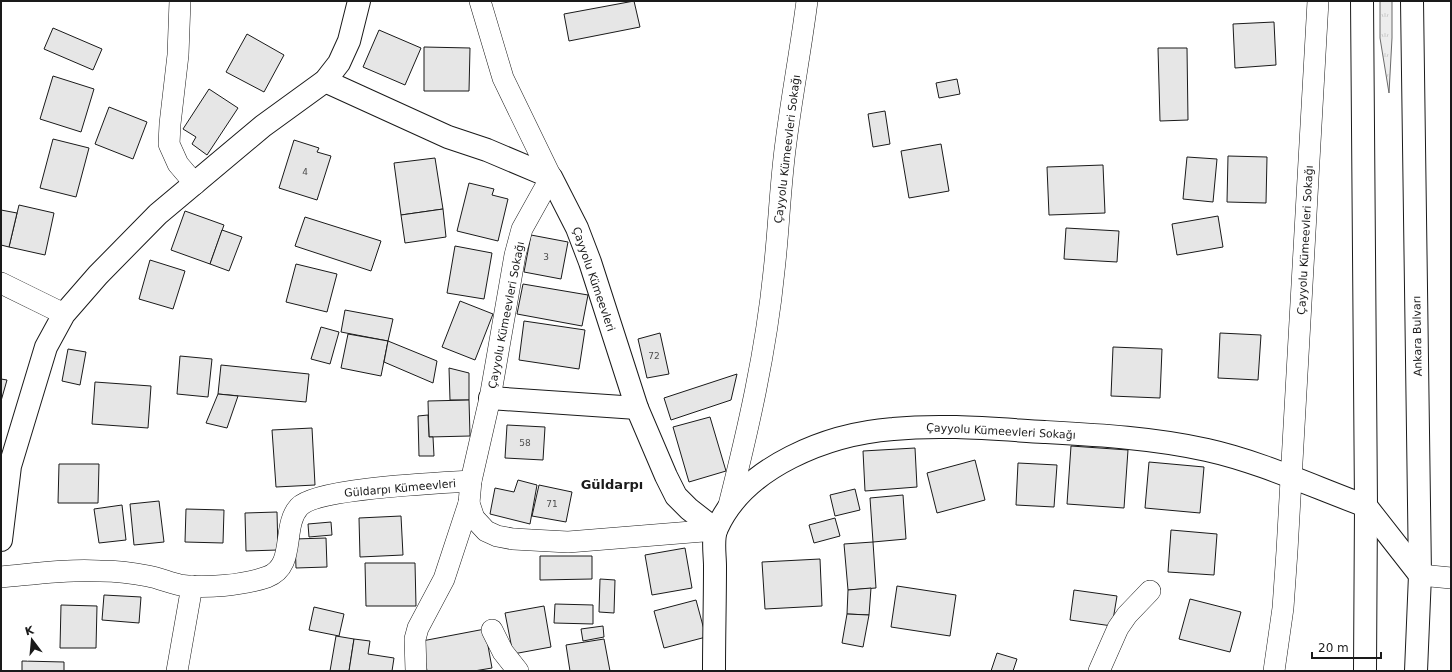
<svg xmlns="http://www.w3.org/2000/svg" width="1452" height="672" font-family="'DejaVu Sans',sans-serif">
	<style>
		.grass { fill: url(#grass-tufts); stroke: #6a6a6a }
		.building { fill: #e6e6e6; stroke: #1a1a1a }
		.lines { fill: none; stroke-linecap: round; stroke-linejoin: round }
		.minor-casing { stroke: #1a1a1a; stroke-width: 22 }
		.tertiary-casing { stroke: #1a1a1a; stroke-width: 24 }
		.secondary-casing { stroke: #1a1a1a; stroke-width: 24 }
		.minor { stroke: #fff; stroke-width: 21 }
		.tertiary { stroke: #fff; stroke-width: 22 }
		.secondary { stroke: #fff; stroke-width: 22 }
		.labels { text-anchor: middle; stroke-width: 3; stroke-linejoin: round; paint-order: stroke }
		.number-label { font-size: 9px; fill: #4d4d4d }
		.street-label { font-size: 11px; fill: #1a1a1a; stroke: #fff }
		.quarter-label { font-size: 13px; font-weight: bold; fill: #1a1a1a; stroke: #fff }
	</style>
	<defs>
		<pattern id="grass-tufts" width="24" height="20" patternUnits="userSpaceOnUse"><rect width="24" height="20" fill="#ededed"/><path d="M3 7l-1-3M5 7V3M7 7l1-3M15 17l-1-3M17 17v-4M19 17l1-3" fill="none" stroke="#cbcbcb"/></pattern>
	</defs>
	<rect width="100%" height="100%" fill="#fff"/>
	<path class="grass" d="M1380 1H1392V38L1389 93 1380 38Z"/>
	<g class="building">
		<path d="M634 1 640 27 569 41 564 14Z"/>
		<path d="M1274 22 1276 65 1235 68 1233 24Z"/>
		<path d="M53 28 102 49 93 70 44 49Z"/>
		<path d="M379 30 421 48 405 85 363 67Z"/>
		<path d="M247 34 284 55 264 92 226 72Z"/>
		<path d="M424 47 470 48 469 91H424Z"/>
		<path d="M1158 48H1187L1188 120 1160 121Z"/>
		<path d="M53 76 94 89 81 132 40 119Z"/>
		<path d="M957 79 960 94 939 98 936 83Z"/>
		<path d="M209 89 238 108 207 155 192 144 196 137 183 129Z"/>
		<path d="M109 107 147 122 133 159 95 144Z"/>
		<path d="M885 111 890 144 873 147 868 114Z"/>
		<path d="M53 139 89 148 76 197 40 188Z"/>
		<path d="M294 140 319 148 317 152 331 156 317 200 279 188Z"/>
		<path d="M941 144 949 191 909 198 901 151Z"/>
		<path d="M1228 156 1267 157 1266 203 1227 202Z"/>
		<path d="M1187 157 1217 159 1213 202 1183 199Z"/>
		<path d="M435 158 443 209 401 215 394 163Z"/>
		<path d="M1103 165 1105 213 1049 215 1047 167Z"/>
		<path d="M469 183 494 189 492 195 508 199 498 241 457 231Z"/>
		<path d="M19 205 54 213 45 255 9 247Z"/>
		<path d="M443 209 446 237 405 243 401 215Z"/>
		<path d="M1 210 17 213 9 247 1 245Z"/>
		<path d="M185 211 224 225 210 264 171 250Z"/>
		<path d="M1218 216 1223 247 1177 255 1172 224Z"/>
		<path d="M305 217 381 241 371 271 295 246Z"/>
		<path d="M1066 228 1119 231 1117 262 1064 259Z"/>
		<path d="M222 230 242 237 229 271 210 264Z"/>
		<path d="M531 235 568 242 561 279 524 272Z"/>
		<path d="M455 246 492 253 484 299 447 293Z"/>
		<path d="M150 260 185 271 173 309 139 299Z"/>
		<path d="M296 264 337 274 327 312 286 302Z"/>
		<path d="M523 284 588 295 582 326 517 314Z"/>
		<path d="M460 301 493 314 475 360 442 347Z"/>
		<path d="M345 310 393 319 388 341 341 332Z"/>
		<path d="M524 321 585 330 579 369 519 360Z"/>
		<path d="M321 327 339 332 330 364 311 359Z"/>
		<path d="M660 333 669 374 647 378 638 339Z"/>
		<path d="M1220 333 1261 335 1258 380 1218 378Z"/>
		<path d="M348 334 388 341 381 376 341 368Z"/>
		<path d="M388 341 437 361 433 383 384 362Z"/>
		<path d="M1113 347 1162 349 1160 398 1111 396Z"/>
		<path d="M68 349 86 352 80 385 62 381Z"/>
		<path d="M180 356 212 359 208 397 177 394Z"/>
		<path d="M221 365 309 374 306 402 218 394Z"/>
		<path d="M449 368 469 373V400H450Z"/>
		<path d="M737 374 731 400 671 420 664 398Z"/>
		<path d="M1 379 7 380 1 401Z"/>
		<path d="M95 382 151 386 148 428 92 424Z"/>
		<path d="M218 394 238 396 227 428 206 423Z"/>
		<path d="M469 400 470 436 429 437 428 401Z"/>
		<path d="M428 415 429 437H433L434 456H419L418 416Z"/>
		<path d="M710 417 726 471 689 482 673 427Z"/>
		<path d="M507 425 545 427 543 460 505 458Z"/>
		<path d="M312 428 315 485 276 487 272 430Z"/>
		<path d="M1071 446 1128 450 1124 508 1067 504Z"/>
		<path d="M915 448 917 487 865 491 863 451Z"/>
		<path d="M975 460 985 500 937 513 927 473Z"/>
		<path d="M1149 462 1204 467 1200 513 1145 508Z"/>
		<path d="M1018 463 1057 465 1054 507 1016 505Z"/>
		<path d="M59 464H99L98 503H58Z"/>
		<path d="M518 480 537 485 530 524 490 514 495 488 514 492Z"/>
		<path d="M539 485 572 492 566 522 532 516Z"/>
		<path d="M855 489 860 510 835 516 830 495Z"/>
		<path d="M903 495 906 539 873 542 870 498Z"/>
		<path d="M159 501 164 542 134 545 130 504Z"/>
		<path d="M122 505 126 540 99 543 94 509Z"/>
		<path d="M186 509 224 510 223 543 185 542Z"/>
		<path d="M277 512 278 550 246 551 245 513Z"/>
		<path d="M401 516 403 555 360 557 359 518Z"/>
		<path d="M835 518 840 536 814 543 809 525Z"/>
		<path d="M331 522 332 535 309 537 308 524Z"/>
		<path d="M1171 530 1217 534 1214 575 1168 572Z"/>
		<path d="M326 538 327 567 296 568 295 539Z"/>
		<path d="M873 542 876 588 848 590 844 544Z"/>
		<path d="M685 548 692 588 652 595 645 555Z"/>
		<path d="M540 556H592V579L540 580Z"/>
		<path d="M820 559 822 606 765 609 762 562Z"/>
		<path d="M365 563H415L416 606H366Z"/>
		<path d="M600 579 615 580 614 613 599 612Z"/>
		<path d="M897 586 956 595 950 636 891 627Z"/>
		<path d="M871 588 869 615 847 614 848 590Z"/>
		<path d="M1074 590 1117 596 1112 626 1070 620Z"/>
		<path d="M104 595 141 597 139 623 102 620Z"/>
		<path d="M1190 599 1241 612 1230 652 1179 639Z"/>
		<path d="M696 600 706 637 664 648 654 611Z"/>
		<path d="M555 604 593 605V624L554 623Z"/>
		<path d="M61 605 97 606 96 648H60Z"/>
		<path d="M544 606 551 647 513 654 505 613Z"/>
		<path d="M314 607 344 614 339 636 309 630Z"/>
		<path d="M847 614 869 615 863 647 842 643Z"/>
		<path d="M603 626 604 637 583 641 581 629Z"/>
		<path d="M485 629 492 668 474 671H427L422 641Z"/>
		<path d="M336 636 354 639 349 671H330Z"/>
		<path d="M354 639 370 641 368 654 394 658 392 671H349Z"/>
		<path d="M604 639 610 671H570L566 645Z"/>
		<path d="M997 653 1017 659 1013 671H991Z"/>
		<path d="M22 661 64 662V671H22Z"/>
	</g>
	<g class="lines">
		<g class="minor-casing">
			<g id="minor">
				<path d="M180 1 178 55 170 124 169 144 178 164 195 184"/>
				<path d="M480 1 503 78 551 177 522 229 515 255 490 398 471 481 469 503 474 518 486 531 497 536 513 539 568 542 716 530"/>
				<path d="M1 283 64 314"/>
				<path d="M728 509C748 430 766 352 774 271 779 228 780 185 786 142 792 95 801 48 807 1"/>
				<path d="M1420 575 1451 578"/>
				<path d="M1 577C34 574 67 569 100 571 116 571 133 573 148 576 159 578 170 583 180 585 204 589 244 585 267 577 297 566 281 527 299 507 316 488 440 483 471 481"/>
				<path d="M492 630 503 652 518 671"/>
				<path d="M177 671 192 586"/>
				<path d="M416 671 415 639 418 628 444 579 469 503"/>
				<path d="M1099 671 1118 628 1127 615 1150 591"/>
				<path d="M1274 671 1283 608 1287 551 1318 1"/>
			</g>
		</g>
		<g class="tertiary-casing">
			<g id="tertiary">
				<path d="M325 81 448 137 487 150 551 177 577 228 590 262 637 408 666 476 676 496 689 509 716 530"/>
				<path d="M490 398 637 408"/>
				<path d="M1 540 10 466 46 347 64 314 98 275 158 214 263 126 325 81 339 63 349 41 359 1"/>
				<path d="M714 671C714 636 715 601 715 566 715 555 712 538 717 528 745 466 828 434 893 429 943 424 994 429 1044 432 1098 435 1154 438 1207 450 1261 462 1314 487 1366 506"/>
			</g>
		</g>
		<g class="secondary-casing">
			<g id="secondary">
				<path d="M1362 1 1366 506 1365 671"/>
				<path d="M1412 1 1420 575 1416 671"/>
				<path d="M1366 506 1420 575"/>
			</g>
		</g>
		<use href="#minor" class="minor"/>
		<use href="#tertiary" class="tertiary"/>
		<use href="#secondary" class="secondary"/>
	</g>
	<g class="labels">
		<g class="number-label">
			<text x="305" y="175">4</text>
			<text x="546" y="260">3</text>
			<text x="654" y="359">72</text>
			<text x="525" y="446">58</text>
			<text x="552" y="507">71</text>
		</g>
		<g class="street-label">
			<text transform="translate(787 149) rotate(-83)" y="4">Çayyolu Kümeevleri Sokağı</text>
			<text transform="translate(1305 240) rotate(-87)" y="4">Çayyolu Kümeevleri Sokağı</text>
			<text transform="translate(594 279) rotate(71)" y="4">Çayyolu Kümeevleri</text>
			<text transform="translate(506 315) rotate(-79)" y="4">Çayyolu Kümeevleri Sokağı</text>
			<text transform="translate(1417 336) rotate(-91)" y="4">Ankara Bulvarı</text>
			<text transform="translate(1001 431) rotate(3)" y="4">Çayyolu Kümeevleri Sokağı</text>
			<text transform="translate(400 488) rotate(-5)" y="4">Güldarpı Kümeevleri</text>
		</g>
		<g class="quarter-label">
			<text x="612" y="489">Güldarpı</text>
		</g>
	</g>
	<rect width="1452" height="672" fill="none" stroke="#1a1a1a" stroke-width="4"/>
	<g transform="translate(32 640) rotate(344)" stroke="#ffffff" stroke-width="3" paint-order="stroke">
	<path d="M0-3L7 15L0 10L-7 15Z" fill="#1a1a1a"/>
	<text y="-6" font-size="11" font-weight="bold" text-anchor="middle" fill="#1a1a1a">K</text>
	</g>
	<path d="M1312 652v6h69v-6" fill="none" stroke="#1a1a1a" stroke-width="2"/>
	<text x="1318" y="652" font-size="12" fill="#1a1a1a" stroke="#ffffff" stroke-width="3" paint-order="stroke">20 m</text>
</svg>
